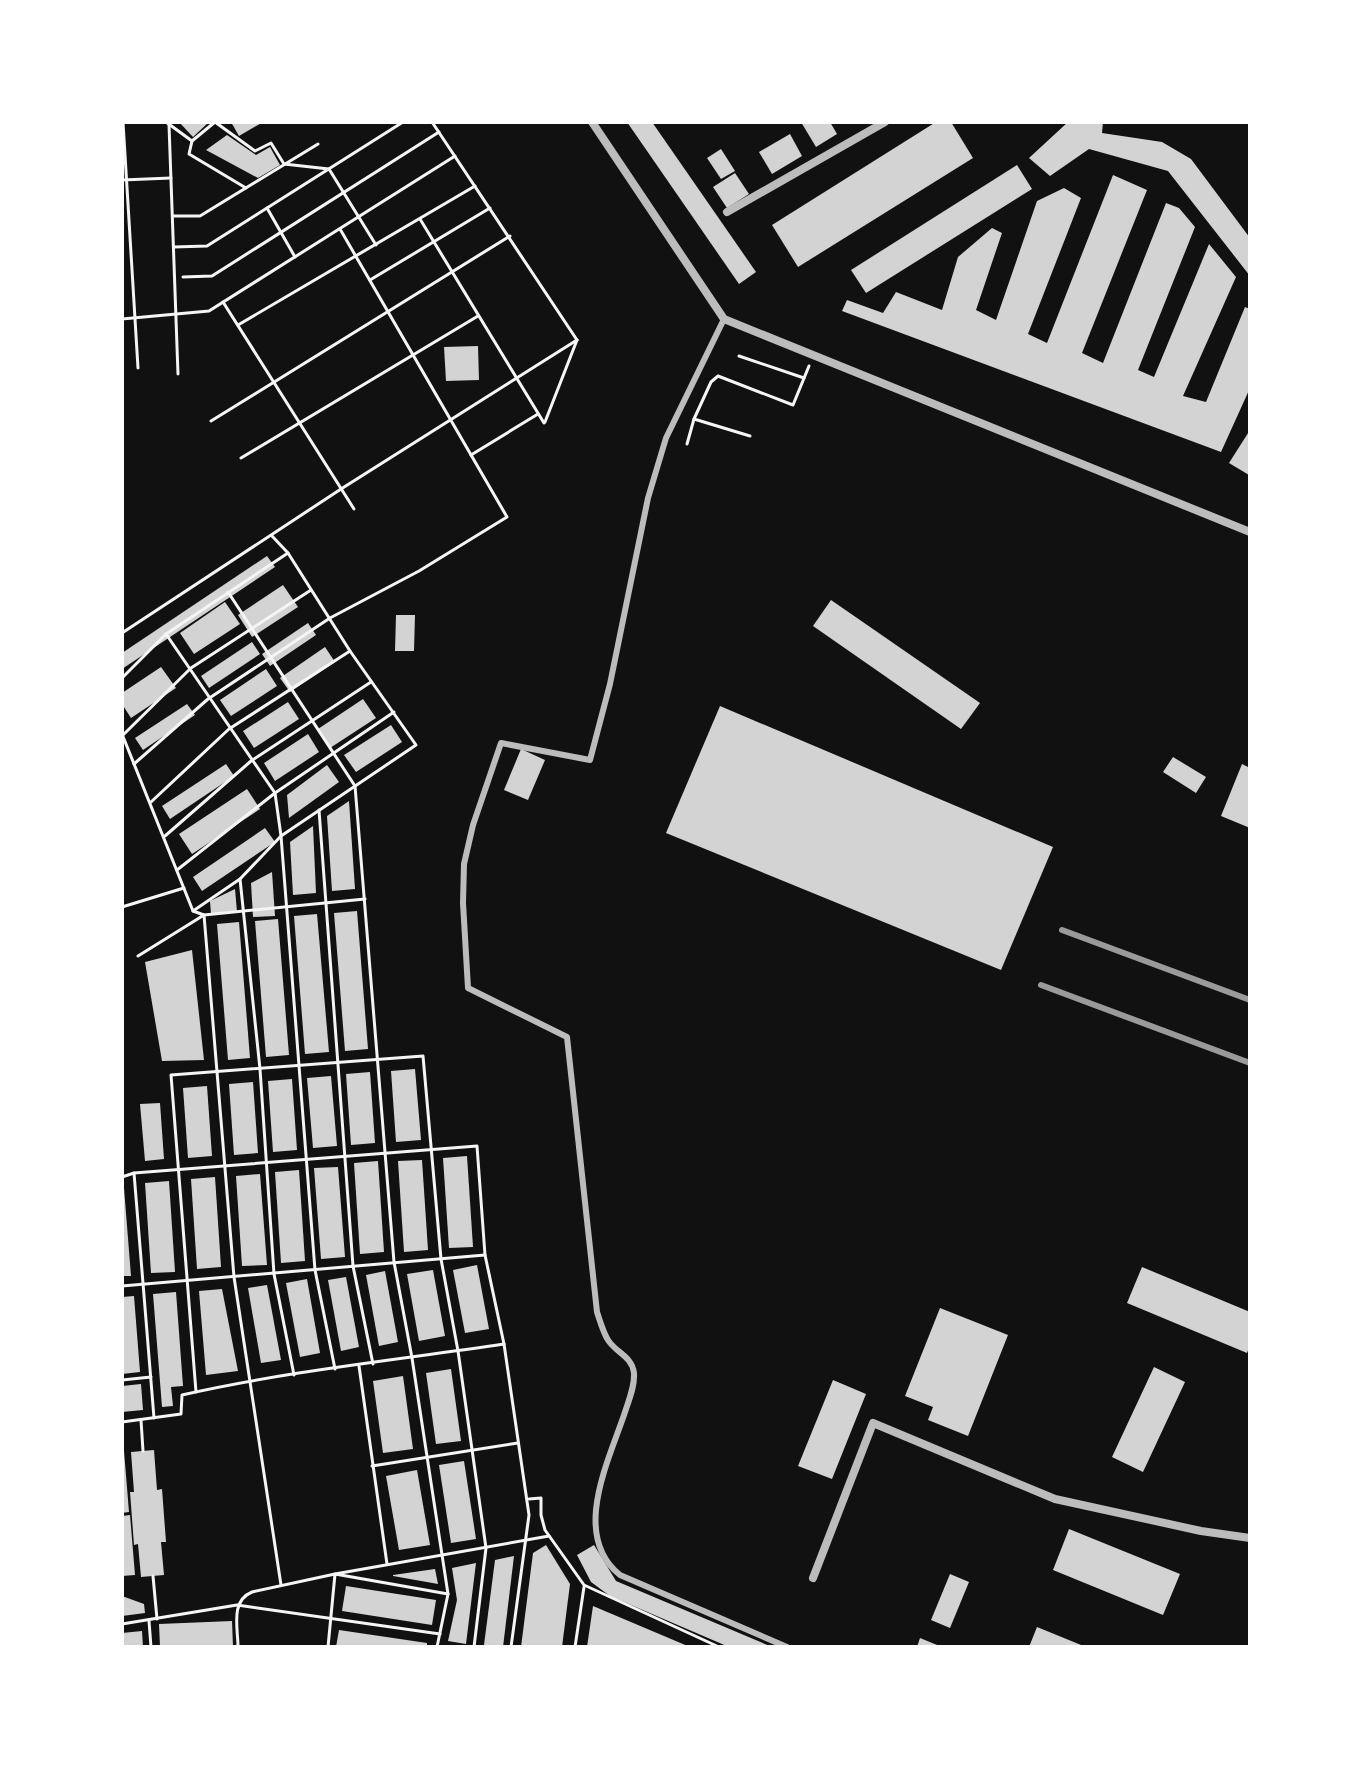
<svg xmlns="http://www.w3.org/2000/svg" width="1372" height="1769" font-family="Helvetica,sans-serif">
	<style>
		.building { fill: #d3d3d3 }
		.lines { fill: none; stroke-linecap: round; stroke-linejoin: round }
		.path { stroke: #f5f5f5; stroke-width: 3 }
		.service { stroke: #bcbcbc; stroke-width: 6 }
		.minor { stroke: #bcbcbc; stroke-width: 8 }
		.rail { stroke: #9a9a9a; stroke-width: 6 }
	</style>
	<rect width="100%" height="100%" fill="#111"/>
	<g class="building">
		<path d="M179 122H209L193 137Z"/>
		<path d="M231 122H263L239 136Z"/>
		<path d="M627 122H652L756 272 739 284Z"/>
		<path d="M801 122H830L837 134 816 147Z"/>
		<path d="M936 122H951L973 158 798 267 772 225Z"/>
		<path d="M1068 122H1103L1102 133 1162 142 1191 159 1250 238V276L1168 171 1089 149 1050 176 1029 158Z"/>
		<path d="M790 134 802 156 772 174 759 152Z"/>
		<path d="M227 135 256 155 270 147 280 165 258 178 206 150Z"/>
		<path d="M721 149 735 171 721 179 707 158Z"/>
		<path d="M1017 165 1032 189 866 293 851 270Z"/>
		<path d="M735 173 749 194 727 208 713 187Z"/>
		<path d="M1113 175 1147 190 1082 353 1103 363 1166 203 1179 208 1195 227 1138 370 1154 377 1209 244 1236 277 1183 396 1206 402 1245 307 1250 309V388L1221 452 842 311 847 300 883 313 896 292 942 310 958 257 992 228 1002 233 976 310 996 320 1037 201 1064 188 1081 198 1028 334 1047 343Z"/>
		<path d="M478 346 479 380 446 381 444 347Z"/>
		<path d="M1250 430V474L1249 475 1229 463Z"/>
		<path d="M267 556 275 567 122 669V653Z"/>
		<path d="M283 585 298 607 252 637 238 615Z"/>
		<path d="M831 600 980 703 961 729 813 626Z"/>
		<path d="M225 602 240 624 194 654 180 633Z"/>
		<path d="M396 615H415L414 651H395Z"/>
		<path d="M308 623 316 635 270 666 262 654Z"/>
		<path d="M252 642 260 654 209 688 201 676Z"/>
		<path d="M325 647 335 662 290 692 280 678Z"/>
		<path d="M161 667 176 688 131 718 122 704V693Z"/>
		<path d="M266 669 277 686 231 716 220 700Z"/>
		<path d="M363 699 376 718 330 748 318 729Z"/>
		<path d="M288 702 299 719 254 748 243 731Z"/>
		<path d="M187 704 195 715 143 750 135 738Z"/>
		<path d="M720 706 1053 847 1001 970 666 833Z"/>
		<path d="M391 725 402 742 356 772 344 755Z"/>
		<path d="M308 734 319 752 275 781 264 763Z"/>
		<path d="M521 749 545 760 528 800 504 790Z"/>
		<path d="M1173 757 1206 777 1196 793 1163 772Z"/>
		<path d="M226 764 234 776 170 819 162 806Z"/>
		<path d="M1242 764 1250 768V828L1221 816Z"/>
		<path d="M327 765 339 782 289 818 287 795Z"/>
		<path d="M247 789 260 809 192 854 179 834Z"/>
		<path d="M349 801 355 889 332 891 327 816Z"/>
		<path d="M313 826 316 893 293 895 290 842Z"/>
		<path d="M265 828 275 842 202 891 193 877Z"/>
		<path d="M272 872 275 916 253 917 251 883Z"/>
		<path d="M235 889 237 912 211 914 210 901Z"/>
		<path d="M357 911 368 1049 345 1051 334 913Z"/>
		<path d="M317 914 329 1052 305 1054 294 916Z"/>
		<path d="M278 919 289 1055 266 1057 255 921Z"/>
		<path d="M239 922 250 1058 228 1060 217 924Z"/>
		<path d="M192 950 204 1060 162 1061 145 962Z"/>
		<path d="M415 1069 421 1140 396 1142 391 1071Z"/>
		<path d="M370 1072 375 1143 351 1145 346 1074Z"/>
		<path d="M331 1076 337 1146 313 1148 307 1078Z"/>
		<path d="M292 1079 297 1150 273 1152 268 1081Z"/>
		<path d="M253 1082 258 1153 234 1155 229 1084Z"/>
		<path d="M207 1086 212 1156 188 1158 183 1088Z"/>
		<path d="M160 1103 164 1159 145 1161 140 1104Z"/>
		<path d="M467 1156 473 1247 449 1248 443 1158Z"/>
		<path d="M422 1160 428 1250 404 1252 398 1161Z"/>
		<path d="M378 1161 384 1252 360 1254 354 1163Z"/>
		<path d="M338 1167 345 1257 321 1259 314 1168Z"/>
		<path d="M299 1170 305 1261 281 1263 275 1172Z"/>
		<path d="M260 1174 267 1265 242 1266 236 1176Z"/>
		<path d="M215 1177 221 1267 197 1269 191 1179Z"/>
		<path d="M169 1181 175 1272 151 1273 145 1183Z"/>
		<path d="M122 1188H124L131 1276H122Z"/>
		<path d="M477 1265 489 1329 465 1333 453 1270Z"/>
		<path d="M1142 1267 1250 1312V1345L1247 1353 1127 1303Z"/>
		<path d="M433 1270 445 1336 419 1341 407 1274Z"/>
		<path d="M385 1271 398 1342 379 1346 366 1275Z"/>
		<path d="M346 1277 359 1347 341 1351 328 1280Z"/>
		<path d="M307 1279 320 1353 300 1357 286 1283Z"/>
		<path d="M267 1285 281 1360 261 1363 248 1288Z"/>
		<path d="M222 1289 238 1371 206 1375 199 1291Z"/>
		<path d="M176 1292 183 1386 171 1387 173 1406 162 1407 153 1294Z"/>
		<path d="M134 1296 140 1372 122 1374V1297Z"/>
		<path d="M940 1308 1008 1335 968 1436 928 1420 933 1407 905 1396Z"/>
		<path d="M1154 1367 1185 1382 1143 1472 1112 1457Z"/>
		<path d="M451 1369 461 1441 436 1444 426 1373Z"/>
		<path d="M403 1376 413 1449 383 1453 373 1381Z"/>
		<path d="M833 1380 866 1394 832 1479 798 1466Z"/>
		<path d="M141 1384 143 1410 122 1412V1386Z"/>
		<path d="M154 1450 157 1490 162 1489 166 1542H161L164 1575 141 1577 138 1544 134 1545 130 1492H134L131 1452Z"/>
		<path d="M122 1451H124L129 1512 122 1513Z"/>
		<path d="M464 1461 476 1539 451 1543 439 1465Z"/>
		<path d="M417 1470 430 1545 399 1550 386 1476Z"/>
		<path d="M130 1515 135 1575 122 1576V1516Z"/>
		<path d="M1069 1529 1180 1574 1163 1615 1053 1570Z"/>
		<path d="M546 1545 570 1584 562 1647H521L533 1553Z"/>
		<path d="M594 1545 616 1581 772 1647H729L610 1596 591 1582 577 1555Z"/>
		<path d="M514 1556 503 1647 484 1645 495 1560Z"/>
		<path d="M476 1563 466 1644 448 1641 457 1600 452 1568Z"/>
		<path d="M435 1569 438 1584 393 1576V1575Z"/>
		<path d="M950 1574 969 1582 950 1628 931 1620Z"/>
		<path d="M346 1586 436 1600 432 1625 342 1611Z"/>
		<path d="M122 1596 144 1604 145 1613 122 1616Z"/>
		<path d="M593 1606 690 1647H587Z"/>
		<path d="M232 1621 233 1647H160L159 1624Z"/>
		<path d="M1037 1627 1086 1647H1029Z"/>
		<path d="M339 1630 427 1643V1647H336Z"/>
		<path d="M142 1631 143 1647H122V1633Z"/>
		<path d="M920 1638 942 1647H917Z"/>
	</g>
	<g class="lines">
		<g class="path">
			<path d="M123 122 138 368"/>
			<path d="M166 122 192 141 215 122 255 151 271 143 284 164 329 169 376 245"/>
			<path d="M432 122 577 340"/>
			<path d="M169 125 178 374"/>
			<path d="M192 141 189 154 246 188"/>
			<path d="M122 180 171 178"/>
			<path d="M267 208 295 257"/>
			<path d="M173 216H200L318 144"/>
			<path d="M420 219 544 423"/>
			<path d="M174 247 207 246 403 122"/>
			<path d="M183 277 212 276 439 132"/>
			<path d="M370 280 490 208"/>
			<path d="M223 302 354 509"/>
			<path d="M122 319 209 311 455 156"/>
			<path d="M238 325 475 186"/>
			<path d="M739 356 804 378"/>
			<path d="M211 421 510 236"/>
			<path d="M545 422 577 340"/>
			<path d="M750 436 694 419 711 382 718 376 793 405 809 366"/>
			<path d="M687 444 694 419"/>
			<path d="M471 455 538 414"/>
			<path d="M241 458 478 316"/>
			<path d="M228 592 355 786 394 1262 412 1358 448 1594 437 1647"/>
			<path d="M122 633 341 489 577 340"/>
			<path d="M166 634 275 793 281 836 315 1270 335 1369"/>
			<path d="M122 678 166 634 288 553"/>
			<path d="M122 734 193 911 204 915 138 956"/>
			<path d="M123 735 191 668 311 590"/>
			<path d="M134 764 208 699 330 618 419 571 507 517 340 229"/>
			<path d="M151 802 229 729 350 651"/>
			<path d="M319 810 353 1266 373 1364"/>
			<path d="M165 836 251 761 371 682"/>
			<path d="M177 870 275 793 394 712"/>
			<path d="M240 879 260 1069 274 1274 294 1375"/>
			<path d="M122 907 184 888"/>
			<path d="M193 911 240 879 281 836 416 745 350 651 288 553 272 536"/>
			<path d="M134 1173 154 1418"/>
			<path d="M122 1177 134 1173 477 1146 485 1255 504 1344 529 1515 511 1647"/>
			<path d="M122 1286 485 1255"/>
			<path d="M359 1366 387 1564"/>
			<path d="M122 1380 151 1377"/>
			<path d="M196 1392 171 1075 423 1056 441 1259 458 1351 486 1548 474 1647"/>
			<path d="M141 1420 143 1451"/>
			<path d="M122 1422 181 1414 182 1395C288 1371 397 1360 504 1344"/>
			<path d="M372 1466 518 1443"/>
			<path d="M529 1499 541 1498V1515L545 1530 584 1585 719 1647"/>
			<path d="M153 1576 157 1619"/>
			<path d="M281 1585 234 1277 204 915 365 899"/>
			<path d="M149 1621 151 1647"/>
			<path d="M122 1624 237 1605 440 1634"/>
			<path d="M238 1647C238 1628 230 1601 252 1592L335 1574 549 1536"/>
			<path d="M328 1647 335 1574 448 1594"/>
			<path d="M575 1647 584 1587"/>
		</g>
		<path class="service" d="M724 319 666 438 648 498 610 684 590 760 501 743 473 825 464 864 463 903 468 988 567 1037 597 1312C600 1321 603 1332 608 1340 616 1353 632 1356 634 1373 635 1387 628 1402 624 1415 608 1462 571 1536 620 1575L787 1647"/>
		<g class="minor">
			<path d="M592 122 724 319 1250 532"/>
			<path d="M727 212 885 122"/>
			<path d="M813 1578 873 1423 1055 1499 1201 1531 1250 1538"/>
		</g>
		<g class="rail">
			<path d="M1062 930 1250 1000"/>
			<path d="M1041 985 1250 1063"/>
		</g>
	</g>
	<rect width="1372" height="1769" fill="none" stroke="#ffffff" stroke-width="248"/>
</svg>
